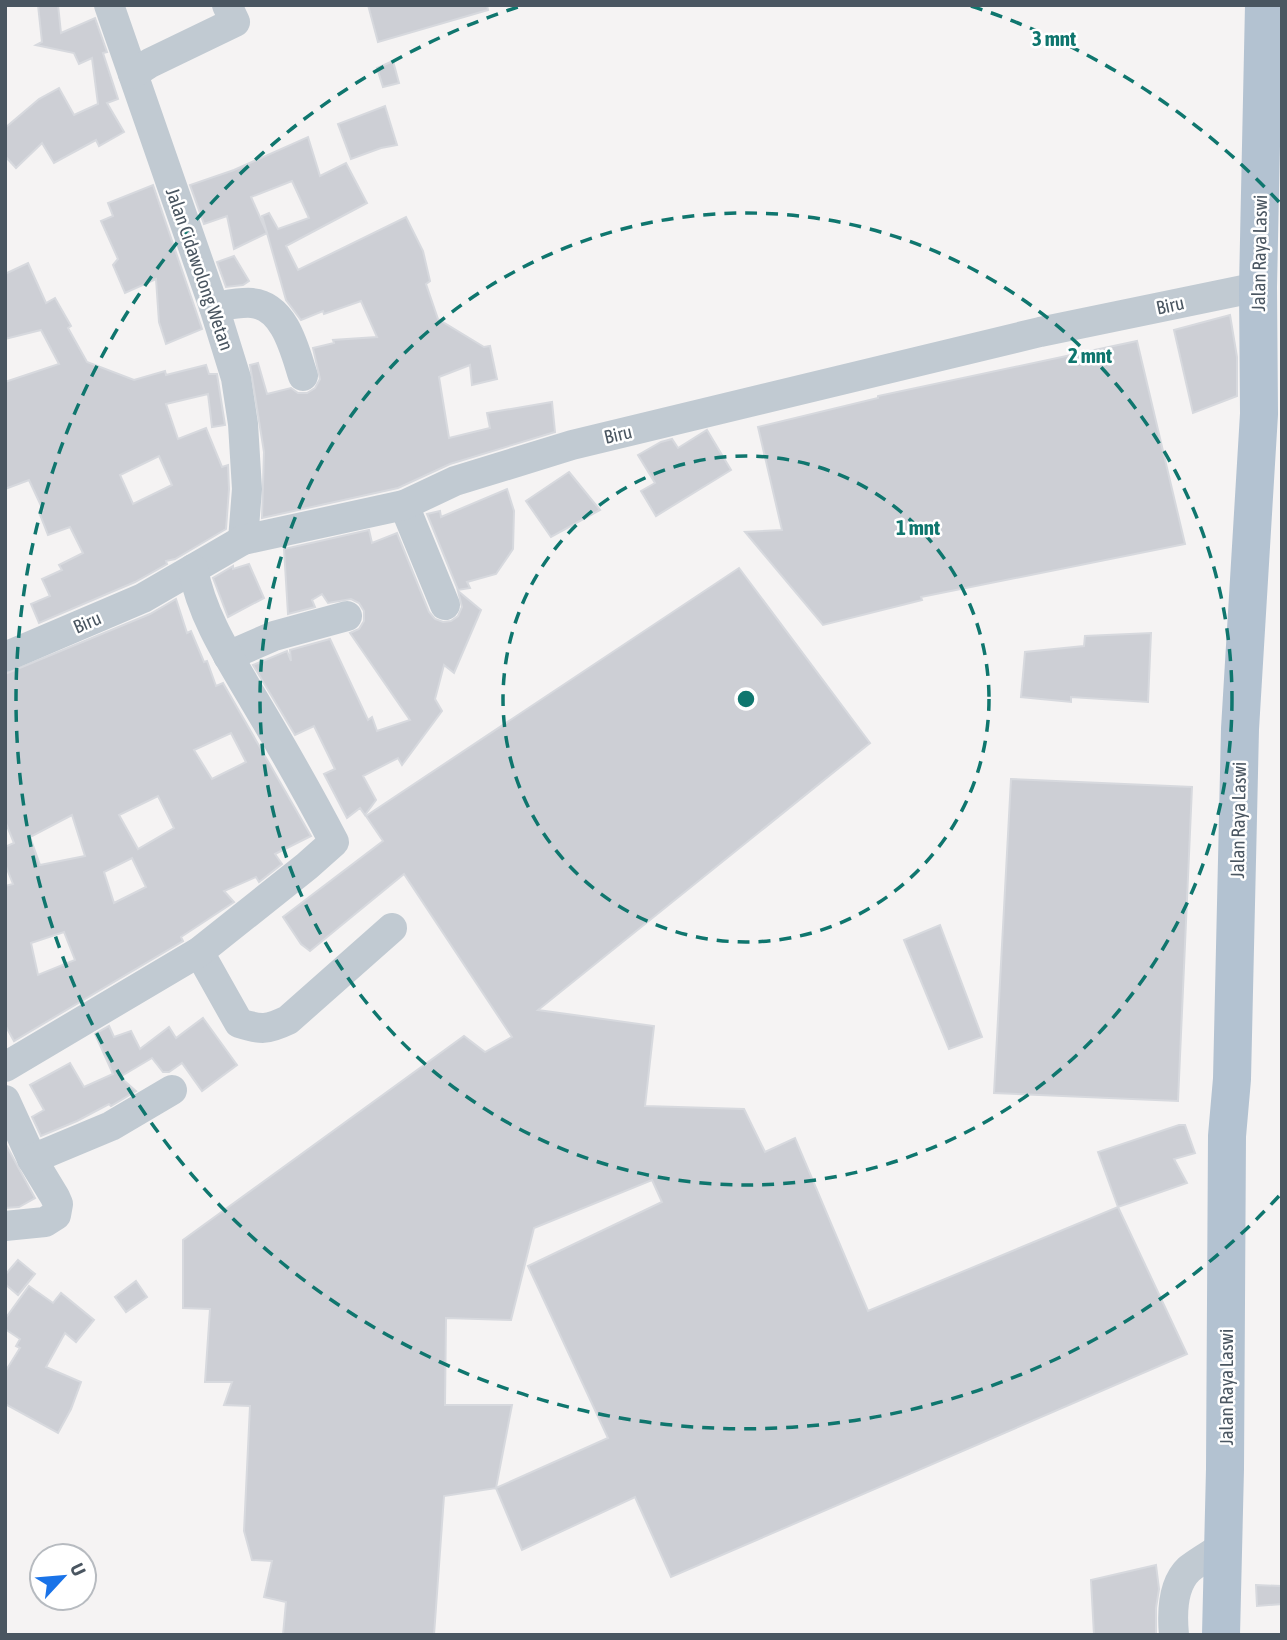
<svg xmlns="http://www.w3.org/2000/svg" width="1287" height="1640" font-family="'Asap Condensed',sans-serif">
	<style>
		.building { fill: #cdcfd5; stroke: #d7d9de; stroke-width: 2; fill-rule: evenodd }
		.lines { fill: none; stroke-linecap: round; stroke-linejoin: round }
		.minor { stroke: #c1cad2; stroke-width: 30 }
		.major { stroke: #b3c2d1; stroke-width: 38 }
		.ring { fill: none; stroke: #0f766e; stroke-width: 3.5; stroke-dasharray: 12 9 }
		.labels { text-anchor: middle; stroke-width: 5; stroke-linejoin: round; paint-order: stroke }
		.street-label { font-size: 19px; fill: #4a5661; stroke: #fff }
		.centre { fill: #0f766e; stroke: #fff; stroke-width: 3.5 }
		.ring-label { font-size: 21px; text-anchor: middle; font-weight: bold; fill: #0f766e; stroke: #fff; stroke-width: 5; stroke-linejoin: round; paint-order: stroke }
	</style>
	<rect width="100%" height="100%" fill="#f5f3f3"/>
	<g class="building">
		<path d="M38 5H58L61 33 95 18 107 52 103 53 118 99 107 103 124 132 99 146 96 140 54 163 42 143 16 168 5 156V128L39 99 59 88 74 115 98 104 92 58 79 64 74 53 36 45 42 42Z"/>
		<path d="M368 5H487L488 10 378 42Z"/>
		<path d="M393 61 399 83 383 87 377 68Z"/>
		<path d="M385 106 397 145 381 148 351 159 338 124Z"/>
		<path d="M308 137 320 176 346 163 367 203 286 246 298 270 406 217 423 251 430 281 426 284 438 319 484 347 490 346 497 379 472 385 470 365 439 377 449 438 490 428 487 413 552 402 555 432 450 464 398 488 262 518 264 452 250 365 258 363 267 394 291 388 298 393H307L315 388 320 379 313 348 334 343 333 340 377 337 361 301 324 314 323 311 301 320 286 300 267 233 234 249 227 216 204 224 190 185 234 170ZM292 181 309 218 278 229 269 213 262 216 267 233 251 197Z"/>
		<path d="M153 185 202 329 166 344 159 322 156 279 125 293 113 265 118 259 101 221 113 216 108 203Z"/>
		<path d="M234 256 249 281 243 285 226 287 217 262Z"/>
		<path d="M28 263 46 303 55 298 71 326 68 328 87 362 134 380 165 371 166 375 206 365 209 374H217L225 425 212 427 208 394 166 404 178 439 206 428 222 467 228 465 229 489 226 529 175 559 166 561 167 564 135 582 39 623 31 604 50 596 42 579 62 570 59 565 83 553 70 527 48 535 39 512 43 510 29 480 5 489V382L59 364 41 330 5 339V274ZM159 456 172 485 133 504 120 475Z"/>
		<path d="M1230 315 1237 357V396L1193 413 1174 330Z"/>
		<path d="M1137 341 1185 544 921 597 922 600 823 625 745 532 782 530 758 427 878 398V396Z"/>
		<path d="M707 430 731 470 656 516 641 491 655 483 638 455 661 442 672 439 678 448Z"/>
		<path d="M569 472 600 510 551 537 526 501Z"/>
		<path d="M507 489 514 511 513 549 496 574 467 582 470 588 458 590 427 514 440 511 441 517Z"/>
		<path d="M369 530 372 543 397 533 429 612 435 619 443 622 451 621 458 616 462 607 458 591 481 610 454 673 444 665 435 699 442 711 402 765 398 758 363 776 376 800 365 815 360 808 347 818 324 774 335 769 314 726 295 735 253 665 287 651 291 661 290 650 330 639 368 720 372 717 377 731 410 720 350 633 359 629 364 621V611L359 603 351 599 328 603 322 594 312 600 315 607 288 614 284 549Z"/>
		<path d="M249 564 264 598 228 617 213 578 233 566V569Z"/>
		<path d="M739 568 870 743 538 1010 654 1026 645 1106 744 1109 765 1152 795 1138 868 1311 1118 1207 1187 1354 671 1577 635 1497 522 1550 496 1488 444 1496 434 1635H283L286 1602 264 1597 272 1561 252 1560 244 1531 250 1406 224 1405 232 1382H205L210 1309 183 1308V1240L464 1036 485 1052 512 1037 404 874 310 951 301 944 283 917 383 841 366 816ZM652 1180 662 1202 528 1266 608 1438 496 1488 512 1405H445L446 1318 511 1320 534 1228Z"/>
		<path d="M176 599 187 633 191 631 204 662 207 661 216 686 223 683 311 836 275 854 282 864 259 882 256 877 224 891 234 902 181 937 183 941 14 1041 5 1025V886L13 884 5 864V847L14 843 5 821V674L150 614ZM231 733 246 762 212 779 194 750ZM158 796 174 828 138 849 119 815ZM72 815 85 856 40 865 30 837ZM132 858 146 887 114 903 104 872ZM64 932 75 960 38 975 31 943Z"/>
		<path d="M1151 633 1148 702 1071 697V702L1021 697 1025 652 1084 646 1085 636Z"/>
		<path d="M1011 779 1192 787 1178 1101 994 1093Z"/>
		<path d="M940 925 982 1037 949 1049 904 940Z"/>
		<path d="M203 1018 237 1065 202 1091 182 1063 169 1072H163L152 1058 120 1077 136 1091 111 1106 109 1104 77 1121 41 1136 32 1117 44 1110 30 1085 70 1063 84 1087 113 1074 95 1034 109 1026 114 1037 131 1031 140 1049 169 1027 176 1038Z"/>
		<path d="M1179 1125H1185L1195 1153 1174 1159 1187 1183 1118 1207 1098 1152Z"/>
		<path d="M5 1143 35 1198 19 1207 5 1208Z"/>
		<path d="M18 1260 35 1274 18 1295 5 1284V1275Z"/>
		<path d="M136 1281 147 1297 126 1312 115 1297Z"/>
		<path d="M29 1286 53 1303 61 1293 94 1320 76 1342 65 1333 46 1367 81 1382 71 1409 58 1433 5 1404V1372L20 1348 16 1346 20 1339 5 1329V1319Z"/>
		<path d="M1156 1565 1159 1589 1156 1608V1635H1094L1091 1580Z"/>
		<path d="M1256 1585 1281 1586 1282 1604 1257 1606Z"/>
	</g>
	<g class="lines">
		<g class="minor">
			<path d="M109 5 214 307 236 378 243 424 247 489 243 540"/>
			<path d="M133 74 150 63 235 22 227 5"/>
			<path d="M214 307C227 305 240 302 252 303 285 306 295 351 303 376"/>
			<path d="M404 505 445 605"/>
			<path d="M228 656 274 636 347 616"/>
			<path d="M5 657 143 598 243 540 404 505 455 481 572 445 1040 332 1258 287"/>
			<path d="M199 952 239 1023C261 1030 267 1030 288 1020L392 928"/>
			<path d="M5 1067 199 952 307 866 334 842C309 794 282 747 254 700 230 659 202 617 193 569"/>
			<path d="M5 1100 32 1159 55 1197 58 1204 56 1215 45 1222 5 1226"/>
			<path d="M32 1159 111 1126 172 1090"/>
			<path d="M1174 1635C1172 1614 1172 1585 1189 1569 1199 1561 1212 1554 1222 1547"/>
		</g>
		<path class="major" d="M1221 1635 1225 1469 1227 1136 1232 1079 1240 729 1259 414 1258 287 1264 5"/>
	</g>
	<g class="ring">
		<circle cx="746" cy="699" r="243"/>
		<circle cx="746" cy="699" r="486"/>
		<path d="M1279 1196A729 729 0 1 1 521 6M971 6A729 729 0 0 1 1279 202"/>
	</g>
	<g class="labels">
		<g class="street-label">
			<text transform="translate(1259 253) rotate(-89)" y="7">Jalan Raya Laswi</text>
			<text transform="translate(200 269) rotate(71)" y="7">Jalan Cidawolong Wetan</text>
			<text transform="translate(1170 305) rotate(-12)" y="7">Biru</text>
			<text transform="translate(618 434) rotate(-13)" y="7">Biru</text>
			<text transform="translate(87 622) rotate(-23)" y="7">Biru</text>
			<text transform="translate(1238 820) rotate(-89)" y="7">Jalan Raya Laswi</text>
			<text transform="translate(1226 1387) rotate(-90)" y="7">Jalan Raya Laswi</text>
		</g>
	</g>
	<circle cx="746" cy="699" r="10" class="centre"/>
	<g class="ring-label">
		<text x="1054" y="46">3 mnt</text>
		<text x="1090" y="363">2 mnt</text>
		<text x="918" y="535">1 mnt</text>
	</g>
	<rect width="1287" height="1640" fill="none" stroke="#4a5661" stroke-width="14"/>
	<g transform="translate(63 1577) rotate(64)"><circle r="33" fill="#ffffff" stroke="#b7bbc0" stroke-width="2"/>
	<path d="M0-5L12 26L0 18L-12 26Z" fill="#1a73e8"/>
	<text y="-10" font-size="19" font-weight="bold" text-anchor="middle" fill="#4a5661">U</text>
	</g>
</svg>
